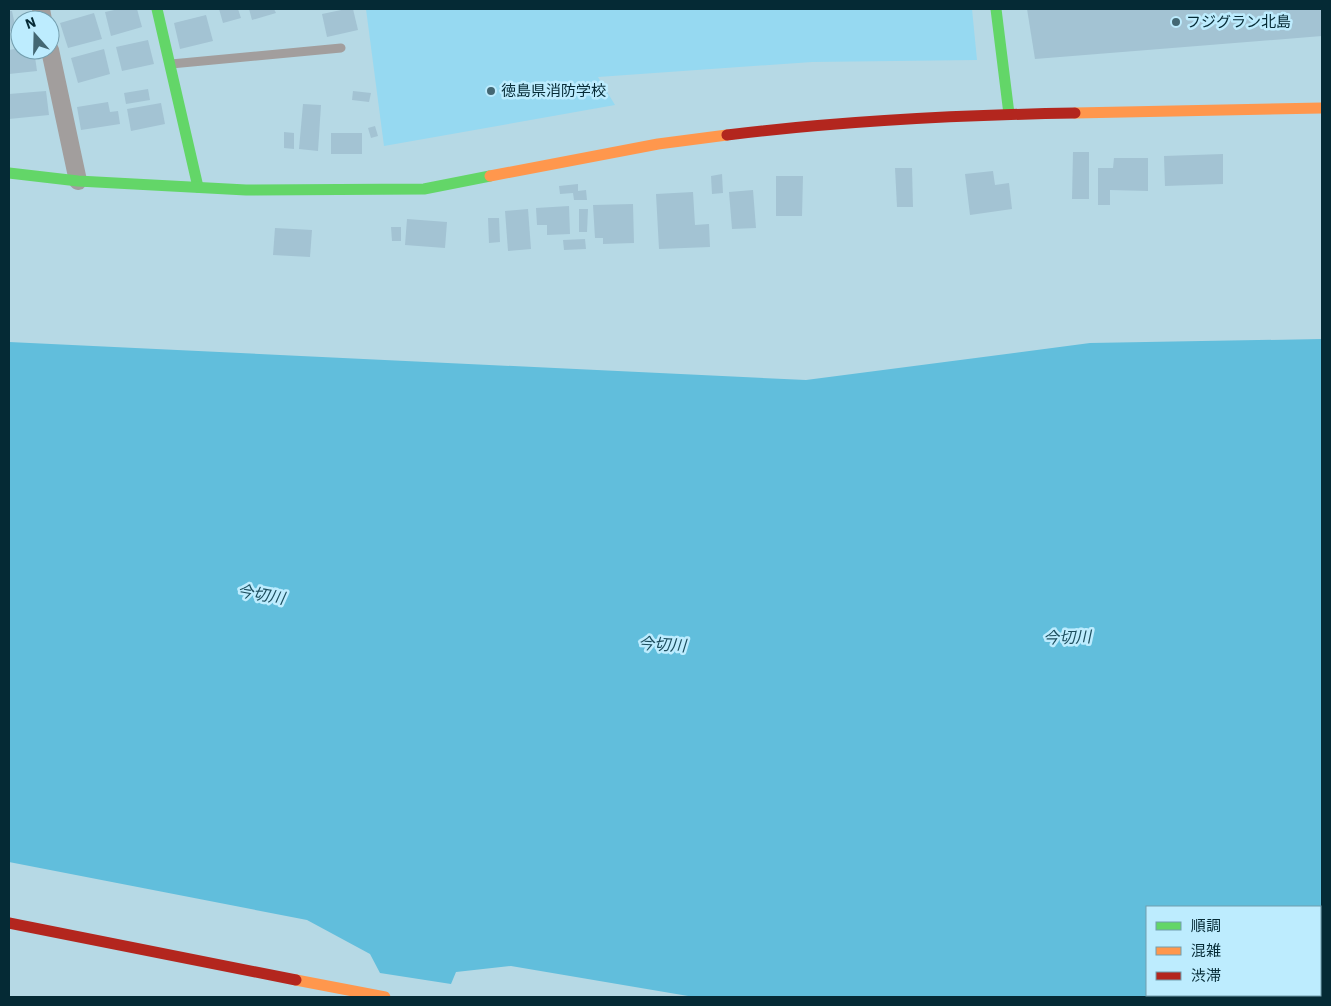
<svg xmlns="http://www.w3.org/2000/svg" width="1331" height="1006" font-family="'IBM Plex Sans','Noto Sans JP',sans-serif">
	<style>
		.built { fill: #96d9f1 }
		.water { fill: #61bedc; fill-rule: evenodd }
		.building { fill: #a3c3d3 }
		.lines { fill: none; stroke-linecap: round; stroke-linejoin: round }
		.lane { stroke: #a29e9d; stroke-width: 9 }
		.street { stroke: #a29e9d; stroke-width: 18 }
		.fast { stroke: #63d668; stroke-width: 11 }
		.slow { stroke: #ff974d; stroke-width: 11 }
		.jam { stroke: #b3261e; stroke-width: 11 }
		.poi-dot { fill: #436773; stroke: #bdecfe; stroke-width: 2 }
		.labels { text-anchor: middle; stroke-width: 5; stroke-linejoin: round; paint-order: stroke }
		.poi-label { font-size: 15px; fill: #052a35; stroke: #bdecfe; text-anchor: start }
		.water-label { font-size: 16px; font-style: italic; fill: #1c4d5d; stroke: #bdecfe }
	</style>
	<rect width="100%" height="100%" fill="#b6d9e5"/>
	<path class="built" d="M366 9H972L977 60 812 62 598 77 615 105 384 146Z"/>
	<path class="water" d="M1322 339V997H694L511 966 456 972 451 984 380 973 370 954 307 920 9 862V342L806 380 1090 343ZM1147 907H1320V995H1147Z"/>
	<g class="building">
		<path d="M119 9H137L142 27 111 36 105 12Z"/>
		<path d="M219 9H238L241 18 223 23Z"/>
		<path d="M249 9H274L276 13 252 20Z"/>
		<path d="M346 9H353L358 30 327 37 322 14Z"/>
		<path d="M1027 9H1322V36L1035 59Z"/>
		<path d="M9 11H12L16 30 9 31Z"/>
		<path d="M94 13 102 39 68 48 60 23Z"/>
		<path d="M206 15 213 41 180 49 174 23Z"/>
		<path d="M148 40 154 64 122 71 116 47Z"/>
		<path d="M20 48 34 50 37 71 9 74V50Z"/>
		<path d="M104 49 110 74 78 83 71 58Z"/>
		<path d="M148 89 150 100 126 104 124 93Z"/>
		<path d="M46 91 49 115 9 119V94Z"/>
		<path d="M353 91 371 93 369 102 352 100Z"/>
		<path d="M108 102 110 112 118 111 120 124 81 130 77 107Z"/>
		<path d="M161 103 165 124 131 131 127 109Z"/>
		<path d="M303 104 321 105 318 151 299 149Z"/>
		<path d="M375 126 378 136 371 138 368 128Z"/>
		<path d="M284 132 294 133V149L284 148Z"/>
		<rect x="331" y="133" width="31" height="21"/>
		<path d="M1073 152H1089V199H1072Z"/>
		<path d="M1223 154V184L1165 186 1164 156Z"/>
		<path d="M1114 158H1148V191L1110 190V205H1098V168H1113Z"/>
		<path d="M895 168H912L913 207H897Z"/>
		<path d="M993 171 995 185 1009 183 1012 209 970 215 965 174Z"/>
		<path d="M722 174 723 193 712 194 711 176Z"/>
		<path d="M776 176H803L802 216H776Z"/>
		<path d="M578 184V191L586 190 587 200H574L573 193 560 194 559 186Z"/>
		<path d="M753 190 756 228 732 229 729 192Z"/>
		<path d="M693 192 695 225 709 224 710 247 659 249 656 194Z"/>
		<path d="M633 204 634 243 603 244V238H595L593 205Z"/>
		<path d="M569 206 570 234 547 235V225H537L536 208Z"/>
		<path d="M528 209 531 249 508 251 505 211Z"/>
		<path d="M579 209H588L587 232H579Z"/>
		<path d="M488 218H499L500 242 489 243Z"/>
		<path d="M407 219 447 222 445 248 405 245Z"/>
		<path d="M391 227H401V241H392Z"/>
		<path d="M275 228 312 230 310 257 273 255Z"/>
		<path d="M585 239 586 249 564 250 563 240Z"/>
	</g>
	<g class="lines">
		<path class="lane" d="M171 64 341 48"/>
		<g class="street">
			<path d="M41 9 43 20"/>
			<path d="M50 50 78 181"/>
		</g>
		<g class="fast">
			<path d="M157 9 198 187"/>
			<path d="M996 9 1009 114"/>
			<path d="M9 173 78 181 246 190 424 189 490 176"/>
		</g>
		<g class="slow">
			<path d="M1075 113 1322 108"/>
			<path d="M490 176 658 144 727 135"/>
			<path d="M296 980 385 997"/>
		</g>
		<g class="jam">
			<path d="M727 135C842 121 960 115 1075 113"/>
			<path d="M9 923 296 980"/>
		</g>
	</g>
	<g class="poi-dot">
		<circle cx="1176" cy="22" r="5"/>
		<circle cx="491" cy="91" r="5"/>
	</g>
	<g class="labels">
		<g class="poi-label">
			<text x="1186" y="27">フジグラン北島</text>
			<text x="501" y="96">徳島県消防学校</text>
		</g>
		<g class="water-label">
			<text transform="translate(261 594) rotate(10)" y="6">今切川</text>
			<text transform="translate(1067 637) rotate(-2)" y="6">今切川</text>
			<text transform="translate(662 644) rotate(3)" y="6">今切川</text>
		</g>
	</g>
	<rect width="1331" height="1006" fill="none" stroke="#052a35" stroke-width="20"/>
	<rect x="1146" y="906" width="175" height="90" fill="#bdecfe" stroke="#739eae"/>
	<rect x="1156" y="922" width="25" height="8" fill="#63d668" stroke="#739eae"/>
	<text x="1191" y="931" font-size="15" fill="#052a35">順調</text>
	<rect x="1156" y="947" width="25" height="8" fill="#ff974d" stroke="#739eae"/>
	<text x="1191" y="956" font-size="15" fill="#052a35">混雑</text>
	<rect x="1156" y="972" width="25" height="8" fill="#b3261e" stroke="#739eae"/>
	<text x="1191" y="981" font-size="15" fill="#052a35">渋滞</text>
	<g transform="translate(35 35) rotate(340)"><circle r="24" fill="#bdecfe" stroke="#739eae"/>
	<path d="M0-4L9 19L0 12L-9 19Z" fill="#436773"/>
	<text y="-8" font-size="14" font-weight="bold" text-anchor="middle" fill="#052a35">N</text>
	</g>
</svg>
